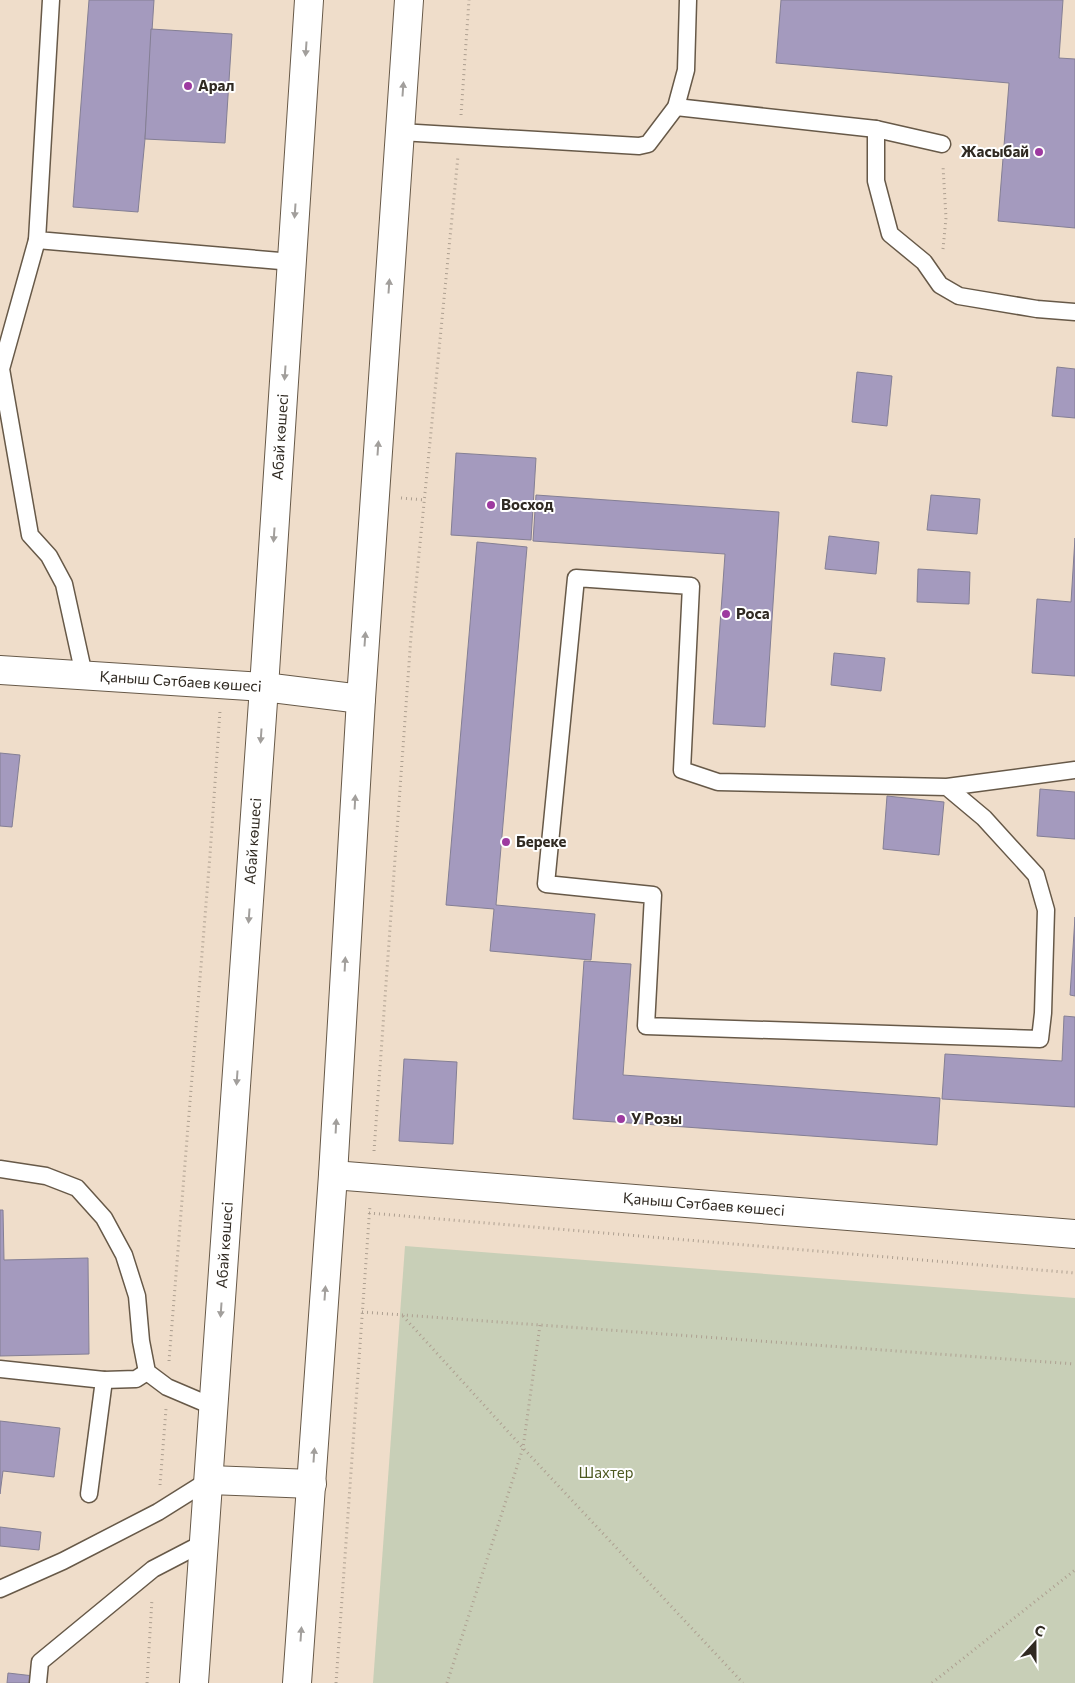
<svg xmlns="http://www.w3.org/2000/svg" width="1075" height="1683" font-family="Commissioner,sans-serif">
	<style>
		.green { fill: #c8cfb7 }
		.building { fill: #a49abe; stroke: #847f94 }
		.lines { fill: none; stroke-linecap: round; stroke-linejoin: round }
		.lane-casing { stroke: #675948; stroke-width: 19 }
		.street-casing { stroke: #675948; stroke-width: 30 }
		.secondary-casing { stroke: #675948; stroke-width: 30 }
		.path { stroke: #ad9f90; stroke-width: 3; stroke-dasharray: 1 4; stroke-linecap: butt }
		.lane { stroke: #fff; stroke-width: 16 }
		.street { stroke: #fff; stroke-width: 28 }
		.secondary { stroke: #fff; stroke-width: 28 }
		.oneway { fill: #a29f9c }
		.poi-dot { fill: #9d3aa0; stroke: #fff; stroke-width: 2 }
		.labels { text-anchor: middle; stroke-width: 4; stroke-linejoin: round; paint-order: stroke }
		.poi-label { font-size: 15px; font-weight: bold; fill: #302a22; stroke: #fff; text-anchor: start }
		.street-label { font-size: 15px; fill: #302a22; stroke: #fff }
		.park-label { font-size: 15px; fill: #4e5a21; stroke: #fff }
	</style>
	<rect width="100%" height="100%" fill="#efddca"/>
	<path class="green" d="M405 1246 1075 1298V1683H373Z"/>
	<g class="building">
		<path d="M89 0H154L145 139 138 212 73 207Z"/>
		<path d="M781 0H1063L1059 58 1075 59V228L998 221 1009 83 776 63Z"/>
		<path d="M151 29 232 34 225 143 145 139Z"/>
		<path d="M1057 367 1075 369V418L1052 416Z"/>
		<path d="M857 372 892 376 887 426 852 422Z"/>
		<path d="M456 453 536 458 531 540 451 535Z"/>
		<path d="M536 495 779 512 765 727 713 724 725 554 533 541Z"/>
		<path d="M931 495 980 499 977 534 927 530Z"/>
		<path d="M829 536 879 542 876 574 825 569Z"/>
		<path d="M1075 538V676L1032 673 1037 599 1071 602Z"/>
		<path d="M477 542 527 547 496 905 595 914 591 960 490 951 494 909 446 905Z"/>
		<path d="M918 569 970 572 969 604 917 602Z"/>
		<path d="M834 653 885 658 881 691 831 685Z"/>
		<path d="M0 753 20 755 12 827 0 826Z"/>
		<path d="M1040 789 1075 792V839L1037 836Z"/>
		<path d="M887 796 944 802 939 855 883 849Z"/>
		<path d="M1075 917V996L1070 995Z"/>
		<path d="M584 961 631 964 623 1075 940 1098 937 1145 573 1119Z"/>
		<path d="M1064 1016 1075 1017V1107L942 1099 945 1054 1062 1061Z"/>
		<path d="M404 1059 457 1062 453 1144 399 1141Z"/>
		<path d="M0 1210H3L4 1260 88 1258 89 1354 0 1356Z"/>
		<path d="M0 1421 60 1428 54 1477 3 1471 0 1494Z"/>
		<path d="M0 1527 41 1532 39 1550 0 1546Z"/>
		<path d="M8 1673 34 1676 33 1683H7Z"/>
	</g>
	<g class="lines">
		<g class="lane-casing">
			<g id="lane">
				<path d="M51 0 37 240 292 262"/>
				<path d="M676 107 876 129 942 144"/>
				<path d="M876 129V181L890 234 924 262 940 285 959 296 1037 309 1075 312"/>
				<path d="M400 132 639 146 648 144 676 107 686 70 688 0"/>
				<path d="M37 240 1 369 30 535 49 556 64 584 84 675"/>
				<path d="M947 787 984 818 1036 875 1046 910 1043 1013 1040 1039 646 1026 653 895 546 884 576 578 691 586 682 770 718 782 947 787 1075 770"/>
				<path d="M0 1169 46 1176 77 1188 104 1218 124 1255 137 1296 141 1341 147 1372 167 1387 214 1407"/>
				<path d="M0 1369 104 1380 136 1379 147 1372"/>
				<path d="M89 1494 104 1380"/>
				<path d="M0 1589 63 1561 158 1512 209 1480"/>
				<path d="M38 1683 40 1662 153 1569 205 1542"/>
			</g>
		</g>
		<g class="street-casing">
			<g id="street">
				<path id="s1" d="M0 670 264 687 361 699"/>
			</g>
		</g>
		<g class="secondary-casing">
			<g id="secondary">
				<path id="s2" d="M333 1175 1075 1234"/>
				<path d="M209 1480 312 1484"/>
				<path id="s3" d="M194 1683 264 687 309 0"/>
				<path d="M297 1683 333 1175 361 699 409 0"/>
			</g>
		</g>
		<g class="path">
			<path d="M461 115 469 0"/>
			<path d="M943 249 946 218 943 166"/>
			<path d="M401 498 425 500"/>
			<path d="M374 1151 411 636 458 156"/>
			<path d="M369 1213 1075 1273"/>
			<path d="M362 1312 1075 1364"/>
			<path d="M403 1316 523 1448 743 1683"/>
			<path d="M169 1361 210 855 220 711"/>
			<path d="M160 1485 166 1409"/>
			<path d="M147 1683 152 1599"/>
			<path d="M336 1683 370 1205"/>
			<path d="M447 1683 523 1448 540 1325"/>
			<path d="M932 1683 1075 1570"/>
		</g>
		<use href="#lane" class="lane"/>
		<use href="#street" class="street"/>
		<use href="#secondary" class="secondary"/>
	</g>
	<defs><path id="oneway-solid" d="M-6-.8H1V-3.2L6.5 0L1 3.2V.8H-6Z" transform="scale(1.25)"/></defs>
	<g class="oneway">
		<use href="#oneway-solid" transform="translate(306 49) rotate(94)"/>
		<use href="#oneway-solid" transform="translate(403 89) rotate(-86)"/>
		<use href="#oneway-solid" transform="translate(295 211) rotate(94)"/>
		<use href="#oneway-solid" transform="translate(389 286) rotate(-86)"/>
		<use href="#oneway-solid" transform="translate(285 373) rotate(94)"/>
		<use href="#oneway-solid" transform="translate(378 448) rotate(-86)"/>
		<use href="#oneway-solid" transform="translate(274 535) rotate(94)"/>
		<use href="#oneway-solid" transform="translate(365 639) rotate(-86)"/>
		<use href="#oneway-solid" transform="translate(261 736) rotate(94)"/>
		<use href="#oneway-solid" transform="translate(355 802) rotate(-87)"/>
		<use href="#oneway-solid" transform="translate(249 916) rotate(94)"/>
		<use href="#oneway-solid" transform="translate(345 964) rotate(-87)"/>
		<use href="#oneway-solid" transform="translate(237 1078) rotate(94)"/>
		<use href="#oneway-solid" transform="translate(336 1126) rotate(-87)"/>
		<use href="#oneway-solid" transform="translate(325 1293) rotate(-86)"/>
		<use href="#oneway-solid" transform="translate(221 1310) rotate(94)"/>
		<use href="#oneway-solid" transform="translate(314 1455) rotate(-86)"/>
		<use href="#oneway-solid" transform="translate(301 1634) rotate(-86)"/>
	</g>
	<g class="poi-dot">
		<circle cx="188" cy="86" r="5"/>
		<circle cx="1039" cy="152" r="5"/>
		<circle cx="491" cy="505" r="5"/>
		<circle cx="726" cy="614" r="5"/>
		<circle cx="506" cy="842" r="5"/>
		<circle cx="621" cy="1119" r="5"/>
	</g>
	<g class="labels">
		<g class="poi-label">
			<text x="198" y="91">Арал</text>
			<text x="1029" y="157" text-anchor="end">Жасыбай</text>
			<text x="501" y="510">Восход</text>
			<text x="736" y="619">Роса</text>
			<text x="516" y="847">Береке</text>
			<text x="631" y="1124">У Розы</text>
		</g>
		<g class="street-label">
			<text dy="5" stroke="none"><textPath href="#s3" startOffset="1249">Абай көшесі</textPath></text>
			<text dy="5" stroke="none"><textPath href="#s1" startOffset="181">Қаныш Сәтбаев көшесі</textPath></text>
			<text dy="5" stroke="none"><textPath href="#s3" startOffset="844">Абай көшесі</textPath></text>
			<text dy="5" stroke="none"><textPath href="#s2" startOffset="372">Қаныш Сәтбаев көшесі</textPath></text>
			<text dy="5" stroke="none"><textPath href="#s3" startOffset="439">Абай көшесі</textPath></text>
		</g>
		<g class="park-label">
			<text x="606" y="1478">Шахтер</text>
		</g>
	</g>
	<g transform="translate(1035 1643) rotate(21)" stroke="#ffffff" stroke-width="4" paint-order="stroke">
	<path d="M0-4L9 19L0 12L-9 19Z" fill="#302a22"/>
	<text y="-8" font-size="14" font-weight="bold" text-anchor="middle" fill="#302a22">С</text>
	</g>
</svg>
